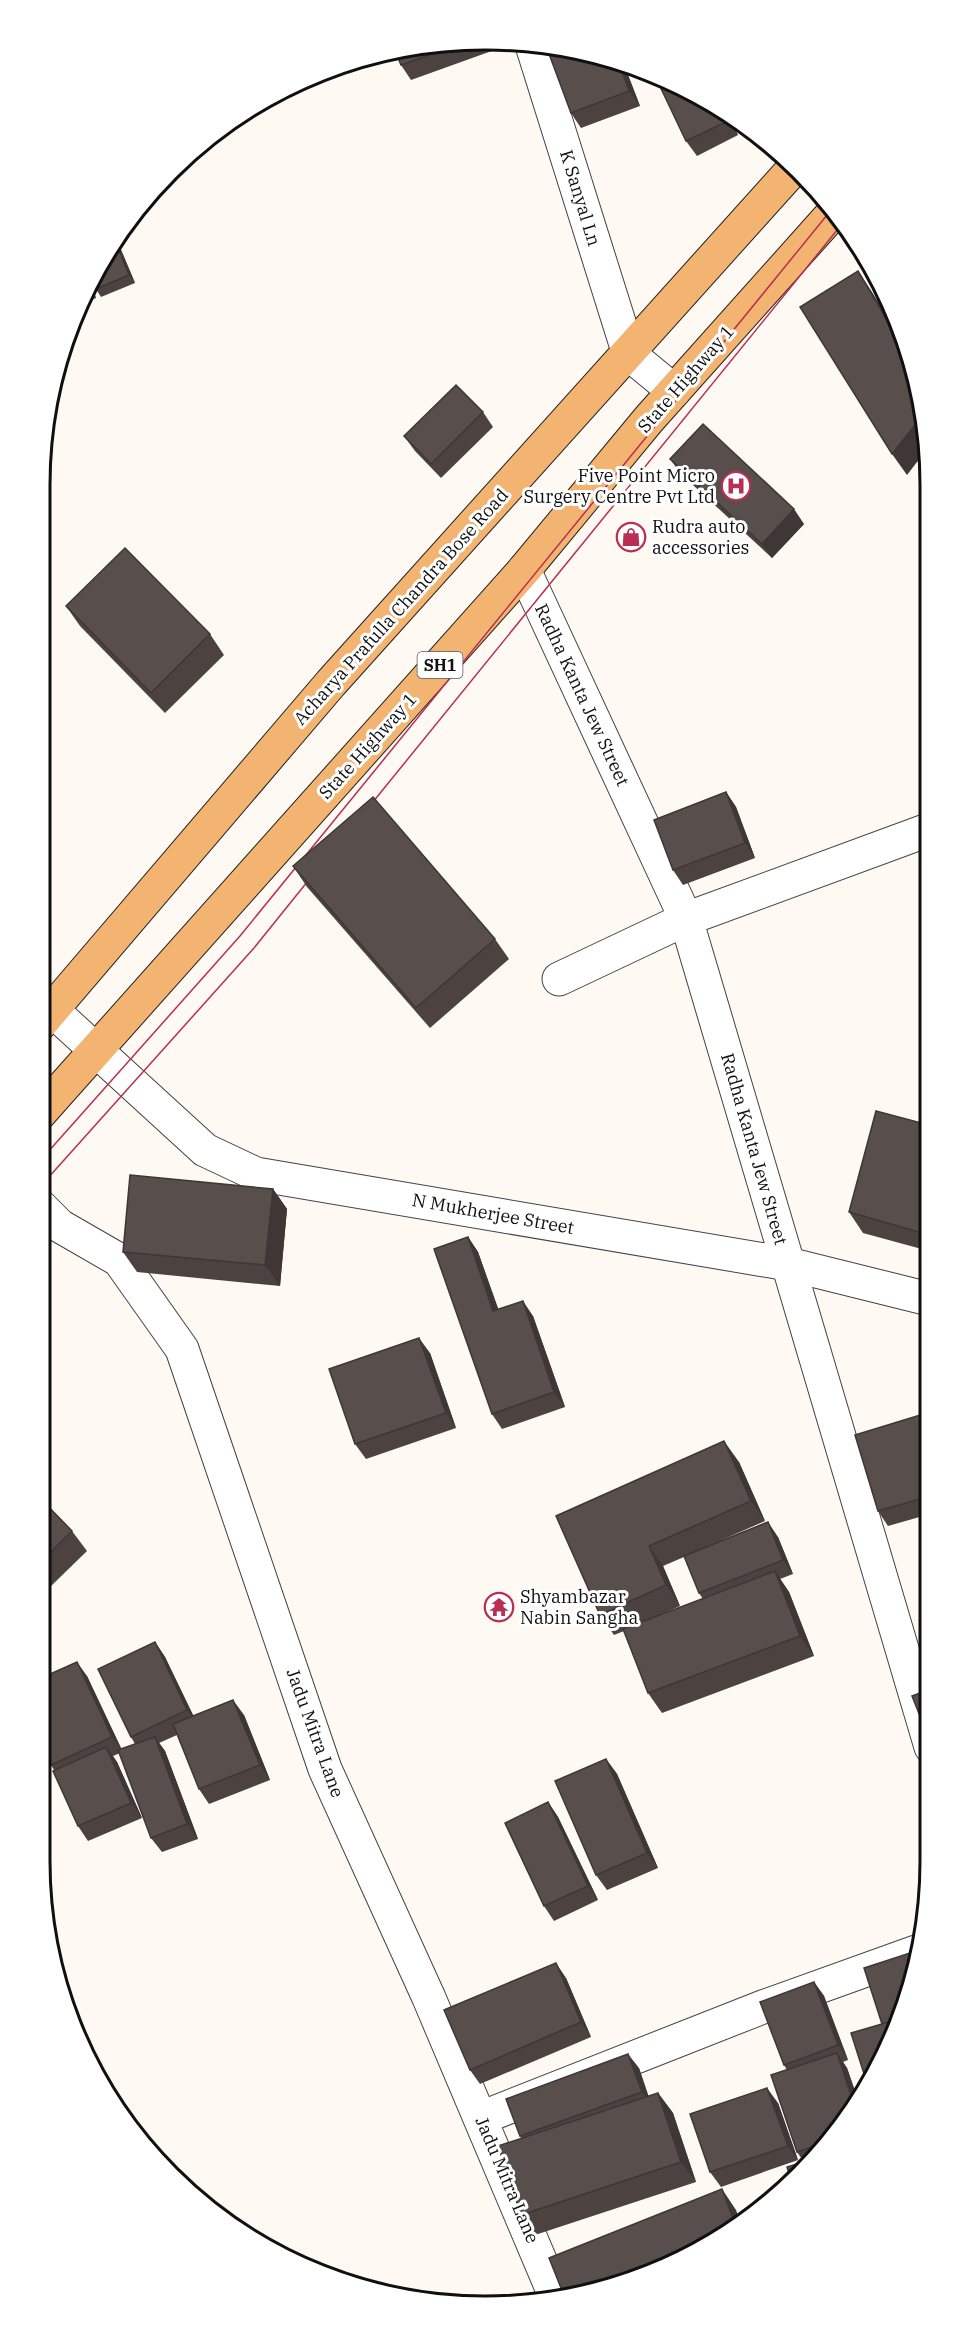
<svg xmlns="http://www.w3.org/2000/svg" width="970" height="2345" font-family="'IBM Plex Serif',serif">
	<style>
		.lines { fill: none; stroke-linecap: round; stroke-linejoin: round }
		.minor-casing { stroke: #434343; stroke-width: 35 }
		.primary-casing { stroke: #212121; stroke-width: 35 }
		.minor { stroke: #fff; stroke-width: 33 }
		.primary { stroke: #f2b470; stroke-width: 33 }
		.tram { stroke: #ba2e54; stroke-width: 1.5 }
		.wall { fill: #4c4341; fill-rule: evenodd }
		.shaded-wall { fill: #3e3735 }
		.building { fill: #584e4c; stroke: #3e3735; stroke-width: 1.5 }
		.labels { text-anchor: middle; stroke-width: 6; stroke-linejoin: round; paint-order: stroke }
		.shield { fill: #fff; stroke: #585858; stroke-width: 1.5 }
		.shield-label { font-size: 16px; font-weight: bold; fill: #101010 }
		.street-label { font-size: 18px; fill: #101010; stroke: #fff }
		.poi-label { font-size: 18px; fill: #101010; stroke: #fff; text-anchor: start }
		.rim { fill: none; stroke: #101010; stroke-width: 3 }
	</style>
	<rect width="100%" height="100%" fill="#fef9f3"/>
	<g class="lines">
		<g class="minor-casing">
			<g id="minor">
				<path d="M531 42 629 354 674 391"/>
				<path d="M524 570 686 919 931 1747"/>
				<path d="M559 979 686 919 928 830"/>
				<path d="M52 1010 205 1150 256 1174 788 1264 929 1299"/>
				<path d="M39 1205 60 1226 119 1260 182 1349 325 1769 429 1998 556 2298"/>
				<path d="M481 2118 760 2008 916 1952"/>
			</g>
		</g>
		<g class="primary-casing">
			<g id="primary">
				<path d="M39 1025 331 683 794 168"/>
				<path d="M39 1114 524 570 649 419 834 212"/>
			</g>
		</g>
		<use href="#minor" class="minor"/>
		<use href="#primary" class="primary"/>
		<g class="tram">
			<path d="M364 813 842 224"/>
			<path d="M39 1162 240 936 832 209"/>
			<path d="M39 1188 254 948 316 871"/>
		</g>
	</g>
	<g class="wall">
		<path d="M455 40 497 41 500 48 411 80 401 65Z"/>
		<path d="M623 62 640 106 581 128 571 113Z"/>
		<path d="M727 111 738 135 697 156 686 141Z"/>
		<path d="M116 238 135 283 101 297 96 289 99 262Z"/>
		<path d="M90 282 96 298 79 305Z"/>
		<path d="M483 412 493 427 441 478 415 451 404 436Z"/>
		<path d="M670 459 804 524 772 558 681 474Z"/>
		<path d="M66 606 210 634 224 655 165 713 80 626Z"/>
		<path d="M726 792 736 807 755 858 683 885 673 870Z"/>
		<path d="M293 866 495 939 509 959 430 1028 307 887Z"/>
		<path d="M929 1125V1251L863 1233 849 1212Z"/>
		<path d="M273 1189 287 1209 280 1286 137 1272 123 1252Z"/>
		<path d="M468 1237 478 1252 498 1309 533 1316 565 1407 502 1429 492 1414Z"/>
		<path d="M430 1353 456 1428 366 1459 355 1444Z"/>
		<path d="M930 1412V1514L888 1526 878 1511Z"/>
		<path d="M739 1462 765 1521 722 1540 778 1537 793 1574 780 1579 789 1592 814 1656 662 1713 648 1693 624 1631 614 1635 600 1615 556 1516ZM684 1557 699 1593 703 1599 653 1618 680 1606 663 1566Z"/>
		<path d="M39 1497 72 1531 87 1551 49 1588 39 1578Z"/>
		<path d="M39 1620 48 1632 39 1641Z"/>
		<path d="M155 1642 165 1657 193 1716 244 1715 270 1780 209 1804 199 1789 177 1735 159 1743 165 1751 198 1839 162 1852 151 1838 120 1753 113 1756 117 1762 142 1818 88 1841 78 1826 54 1770 51 1765 87 1676 121 1749 135 1744 131 1737Z"/>
		<path d="M606 1759 617 1774 658 1868 607 1890 596 1875Z"/>
		<path d="M548 1802 558 1817 598 1900 554 1921 544 1906Z"/>
		<path d="M566 1978 591 2037 480 2084 470 2070Z"/>
		<path d="M814 1982 824 1996 848 2060 843 2062 847 2068 857 2097 839 2132 790 2177 804 2162 797 2152 787 2070 784 2065Z"/>
		<path d="M89 2054 104 2074 130 2120 126 2122 99 2083Z"/>
		<path d="M639 2068 648 2096 658 2093 673 2113 696 2182 535 2235 521 2215V2138L520 2136Z"/>
		<path d="M778 2103 798 2160 721 2187 710 2172Z"/>
	</g>
	<g class="shaded-wall">
		<path d="M618 60 623 62 640 106 629 91Z"/>
		<path d="M722 109 727 111 738 135 728 121Z"/>
		<path d="M116 238 135 283 129 275 115 240Z"/>
		<path d="M858 271 872 292 900 338 902 345Z"/>
		<path d="M90 282 96 298 88 286Z"/>
		<path d="M912 378 927 426V449L907 475 892 454Z"/>
		<path d="M794 509 804 524 772 558 762 544Z"/>
		<path d="M726 792 736 807 755 858 745 843Z"/>
		<path d="M273 1189 287 1209 280 1286 265 1265Z"/>
		<path d="M468 1237 478 1252 504 1325 493 1311Z"/>
		<path d="M523 1301 533 1316 565 1407 554 1392Z"/>
		<path d="M419 1338 430 1353 456 1428 446 1413Z"/>
		<path d="M724 1441 739 1462 765 1521 751 1501Z"/>
		<path d="M768 1522 778 1537 793 1574 783 1560Z"/>
		<path d="M649 1546 663 1566 680 1606 666 1585Z"/>
		<path d="M775 1571 789 1592 814 1656 800 1636Z"/>
		<path d="M155 1642 165 1657 198 1725 187 1710Z"/>
		<path d="M77 1662 87 1676 123 1752 112 1737Z"/>
		<path d="M233 1700 244 1715 270 1780 260 1765Z"/>
		<path d="M155 1737 165 1751 198 1839 187 1824Z"/>
		<path d="M106 1747 117 1762 142 1818 131 1803Z"/>
		<path d="M606 1759 617 1774 658 1868 647 1853Z"/>
		<path d="M548 1802 558 1817 598 1900 588 1886Z"/>
		<path d="M556 1963 566 1978 591 2037 581 2022Z"/>
		<path d="M814 1982 824 1996 848 2060 838 2045Z"/>
		<path d="M837 2053 847 2068 857 2097 854 2104Z"/>
		<path d="M89 2054 104 2074 130 2120 115 2099Z"/>
		<path d="M628 2054 639 2068 652 2106 642 2092Z"/>
		<path d="M767 2088 778 2103 798 2160 788 2146Z"/>
		<path d="M658 2093 673 2113 696 2182 681 2162Z"/>
		<path d="M722 2189 736 2210 741 2223 736 2227Z"/>
	</g>
	<g class="building">
		<path d="M455 40H471L401 65 395 50Z"/>
		<path d="M545 43 618 60 629 91 571 113Z"/>
		<path d="M655 76 722 109 728 121 686 141Z"/>
		<path d="M115 240 129 275 96 289 91 278 99 262Z"/>
		<path d="M858 271 902 345 912 378 918 421 892 454 800 307Z"/>
		<path d="M456 385 483 412 431 464 404 436Z"/>
		<path d="M703 424 794 509 762 544 670 459Z"/>
		<path d="M125 548 210 634 151 693 66 606Z"/>
		<path d="M726 792 745 843 673 870 654 820Z"/>
		<path d="M373 797 495 939 416 1008 293 866Z"/>
		<path d="M876 1111 929 1125V1235L849 1212Z"/>
		<path d="M130 1175 273 1189 265 1265 123 1252Z"/>
		<path d="M468 1237 493 1311 523 1301 554 1392 492 1414 434 1249Z"/>
		<path d="M419 1338 446 1413 355 1444 329 1369Z"/>
		<path d="M930 1412V1496L878 1511 855 1435Z"/>
		<path d="M724 1441 751 1501 649 1546 666 1585 600 1615 556 1516Z"/>
		<path d="M39 1497 72 1531 39 1564Z"/>
		<path d="M768 1522 783 1560 699 1593 684 1556Z"/>
		<path d="M775 1571 800 1636 648 1693 623 1629Z"/>
		<path d="M155 1642 187 1710 131 1737 98 1669Z"/>
		<path d="M77 1662 112 1737 51 1765 39 1741V1679Z"/>
		<path d="M931 1689V1744L912 1696Z"/>
		<path d="M233 1700 260 1765 199 1789 173 1724Z"/>
		<path d="M155 1737 187 1824 151 1838 118 1750Z"/>
		<path d="M106 1747 131 1803 78 1826 53 1771Z"/>
		<path d="M606 1759 647 1853 596 1875 555 1781Z"/>
		<path d="M548 1802 588 1886 544 1906 505 1823Z"/>
		<path d="M916 1951 907 2003 899 2019 882 2024 864 1968Z"/>
		<path d="M556 1963 581 2022 470 2070 444 2010Z"/>
		<path d="M814 1982 838 2045 784 2065 760 2002Z"/>
		<path d="M899 2019 866 2080 851 2033Z"/>
		<path d="M837 2053 854 2104 839 2132 827 2142 797 2152 771 2075Z"/>
		<path d="M89 2054 115 2099 112 2101 99 2083 86 2056Z"/>
		<path d="M628 2054 642 2092 520 2136 506 2099Z"/>
		<path d="M767 2088 788 2146 710 2172 690 2114Z"/>
		<path d="M658 2093 681 2162 521 2215 498 2146Z"/>
		<path d="M807 2161 790 2177 787 2167Z"/>
		<path d="M722 2189 736 2227 732 2231 656 2272 572 2297 565 2298 549 2258Z"/>
		<path d="M770 2196 761 2204 760 2199Z"/>
	</g>
	<defs>
		<g id="hospital-ring" transform="scale(1.5)"><circle r="9.5" fill="#fff" stroke="#ba2e54" stroke-width="1.5"/><path d="M-5-5h3v3.5h4V-5h3V5h-3V1.5h-4V5h-3Z" fill="#ba2e54"/></g>
		<g id="shop-ring" transform="scale(1.5)"><circle r="9.5" fill="#fff" stroke="#ba2e54" stroke-width="1.5"/><path d="M-5-2.5h2.3a2.7 3.5 0 0 1 5.4 0H5L5.5 6h-11ZM-1.5-2.5h3a1.5 2.3 0 0 0-3 0Z" fill="#ba2e54"/></g>
		<g id="temple-ring" transform="scale(1.5)"><circle r="9.5" fill="#fff" stroke="#ba2e54" stroke-width="1.5"/><path d="M0-6L5-2H3V0L6.5 2.5H4V6H1.5V3h-3V6H-4V2.5H-6.5L-3 0V-2H-5Z" fill="#ba2e54"/></g>
	</defs>
	<g fill-rule="evenodd">
		<use href="#hospital-ring" x="736" y="486"/>
		<use href="#shop-ring" x="631" y="537"/>
		<use href="#temple-ring" x="499" y="1607"/>
	</g>
	<g class="labels">
		<rect class="shield" x="417.5" y="652" width="45" height="26" rx="4.5"/>
		<g class="shield-label">
			<text x="440" y="671">SH1</text>
		</g>
		<g class="street-label">
			<text transform="translate(580 198) rotate(73)" y="6">K Sanyal Ln</text>
			<text transform="translate(686 379) rotate(-49)" y="6">State Highway 1</text>
			<text transform="translate(401 607) rotate(-48)" y="6">Acharya Prafulla Chandra Bose Road</text>
			<text transform="translate(582 695) rotate(65)" y="6">Radha Kanta Jew Street</text>
			<text transform="translate(368 746) rotate(-48)" y="6">State Highway 1</text>
			<text transform="translate(754 1149) rotate(74)" y="6">Radha Kanta Jew Street</text>
			<text transform="translate(493 1214) rotate(10)" y="6">N Mukherjee Street</text>
			<text transform="translate(315 1733) rotate(70)" y="6">Jadu Mitra Lane</text>
			<text transform="translate(507 2180) rotate(67)" y="6">Jadu Mitra Lane</text>
		</g>
		<g class="poi-label">
			<text x="715" y="482" text-anchor="end">Five Point Micro<tspan x="715" dy="21">Surgery Centre Pvt Ltd</tspan></text>
			<text x="652" y="533">Rudra auto<tspan x="652" dy="21">accessories</tspan></text>
			<text x="520" y="1603">Shyambazar<tspan x="520" dy="21">Nabin Sangha</tspan></text>
		</g>
	</g>
	<path d="M0 0H970V2345H0ZM485 50H485A435 435 0 0 1 920 485V1861A435 435 0 0 1 485 2296H485A435 435 0 0 1 50 1861V485A435 435 0 0 1 485 50Z" fill="#fff" fill-rule="evenodd"/>
	<path class="rim" d="M485 50H485A435 435 0 0 1 920 485V1861A435 435 0 0 1 485 2296H485A435 435 0 0 1 50 1861V485A435 435 0 0 1 485 50Z"/>
</svg>
